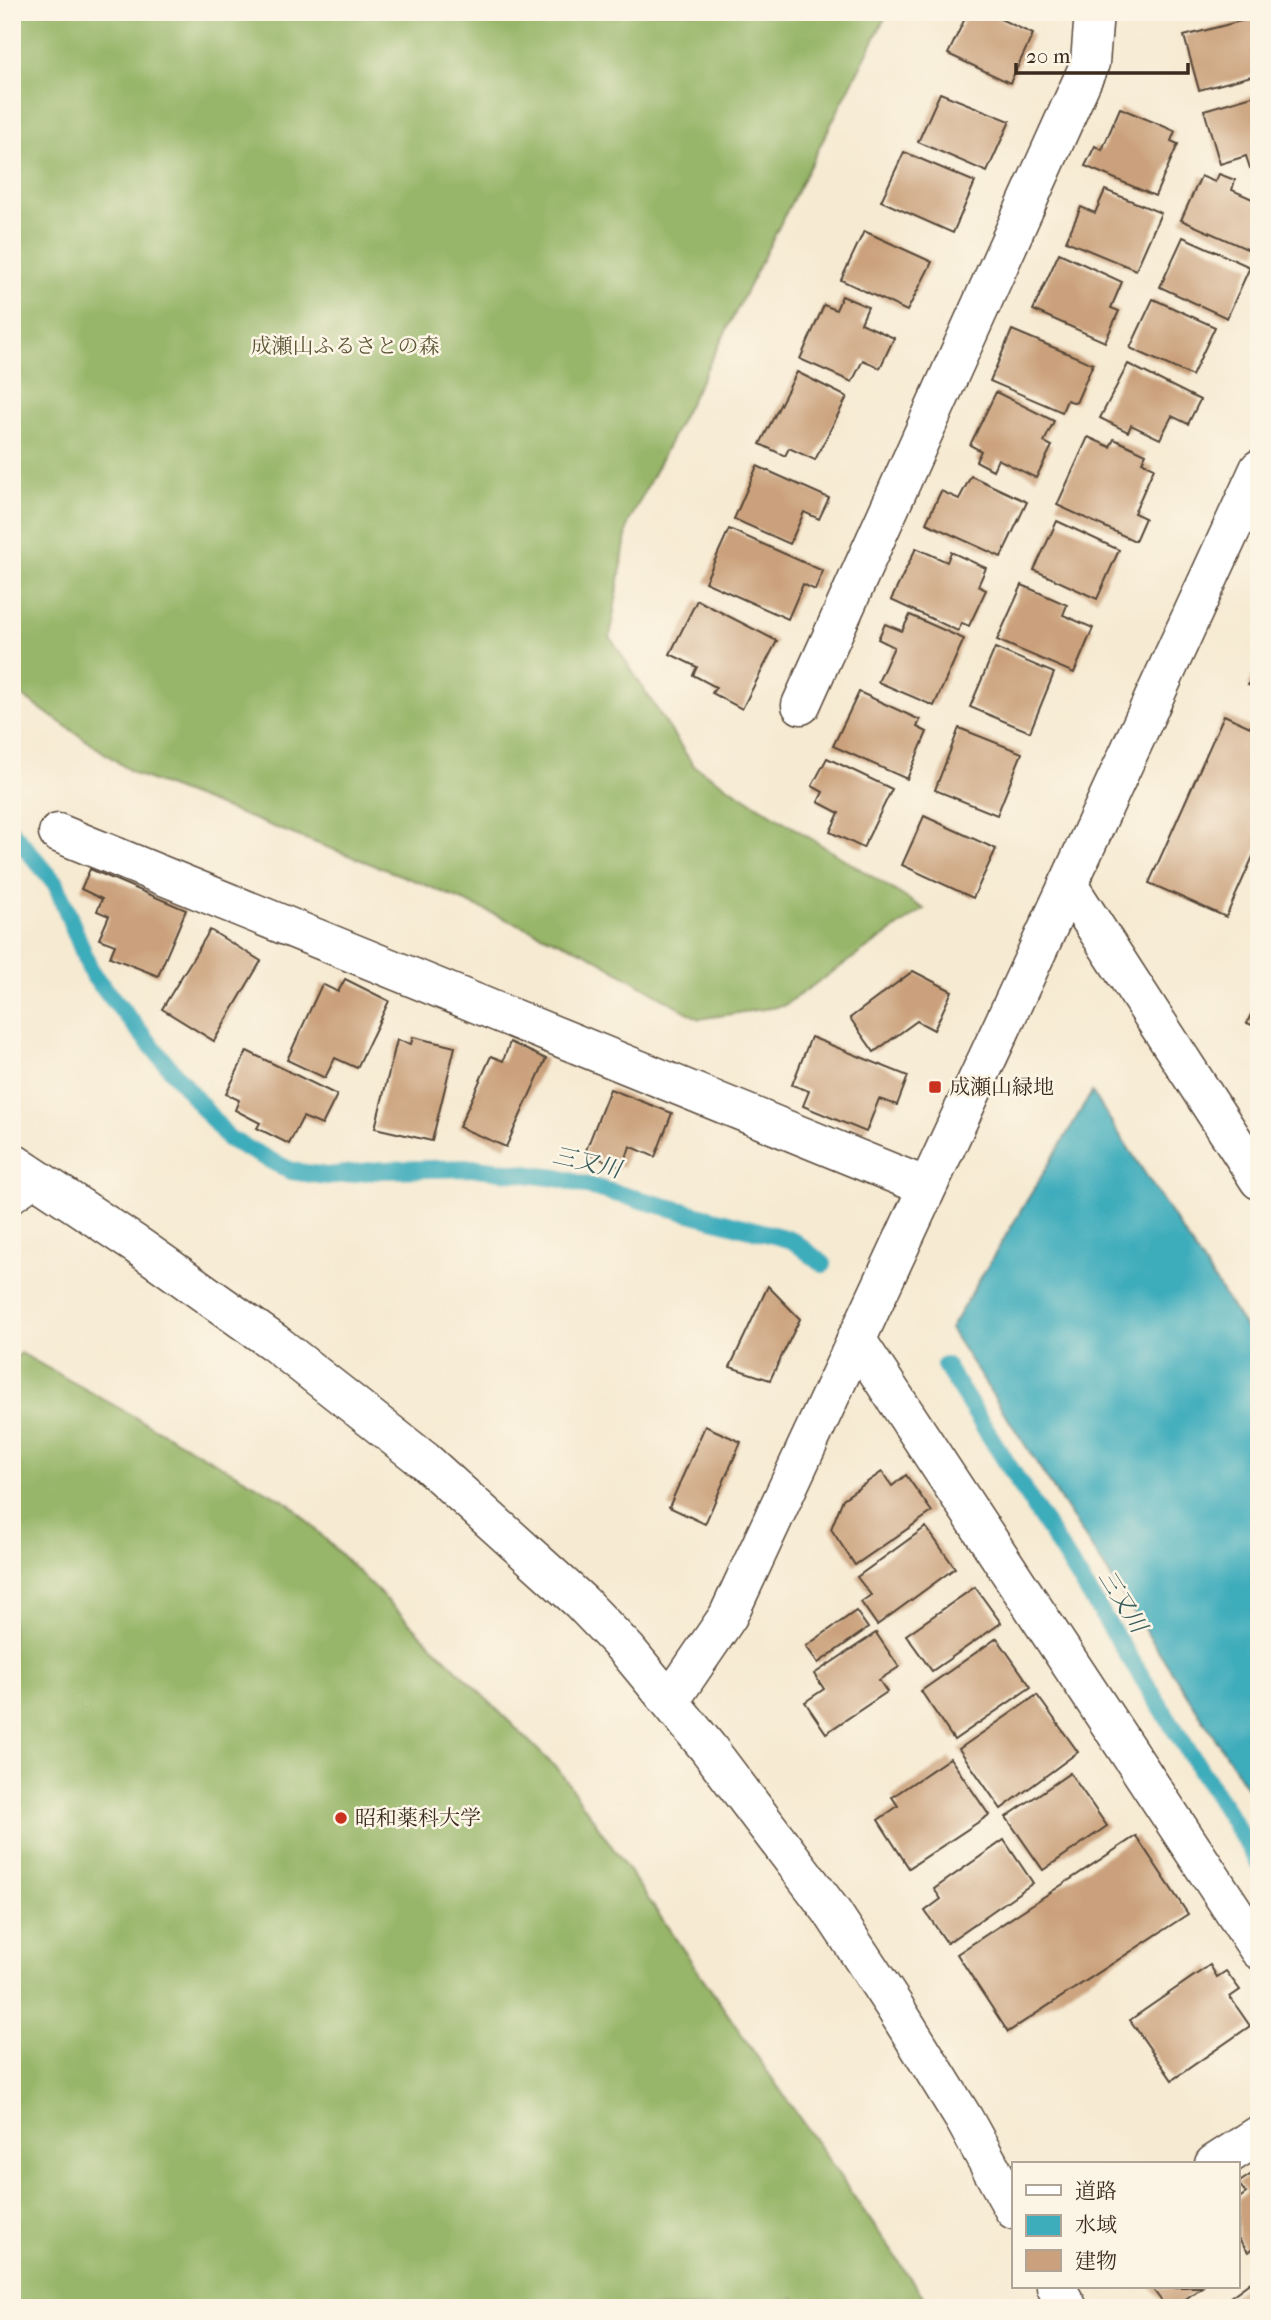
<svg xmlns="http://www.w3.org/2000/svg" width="1271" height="2320" font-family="'IM FELL French Canon','Noto Serif JP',serif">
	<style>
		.forest { fill: #97b669; stroke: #697044; stroke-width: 2 }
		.water { fill: #3dacbb; stroke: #3c6b6c; stroke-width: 2 }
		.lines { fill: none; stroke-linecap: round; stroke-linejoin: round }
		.stream { stroke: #3dacbb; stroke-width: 18 }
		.building { fill: #caa17c }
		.service-casing { stroke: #574739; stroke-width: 31 }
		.minor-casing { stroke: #574739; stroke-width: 41 }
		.tertiary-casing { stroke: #574739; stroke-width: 41 }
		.service { stroke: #fff; stroke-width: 28 }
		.minor { stroke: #fff; stroke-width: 38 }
		.tertiary { stroke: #fff; stroke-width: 38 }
		.poi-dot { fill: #c8321e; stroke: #fcf5e5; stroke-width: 2.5 }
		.labels { text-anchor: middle; stroke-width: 5; stroke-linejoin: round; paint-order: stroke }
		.park-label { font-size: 21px; fill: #5c5535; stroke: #fcf5e5 }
		.poi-label { font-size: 21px; fill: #3b2a1e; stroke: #fcf5e5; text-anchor: start }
		.water-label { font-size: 23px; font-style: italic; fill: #3c5e5d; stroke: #fcf5e5 }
	</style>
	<rect width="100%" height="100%" fill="#fcf5e5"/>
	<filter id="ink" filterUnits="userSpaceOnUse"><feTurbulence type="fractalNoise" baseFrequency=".0143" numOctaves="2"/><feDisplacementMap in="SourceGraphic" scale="14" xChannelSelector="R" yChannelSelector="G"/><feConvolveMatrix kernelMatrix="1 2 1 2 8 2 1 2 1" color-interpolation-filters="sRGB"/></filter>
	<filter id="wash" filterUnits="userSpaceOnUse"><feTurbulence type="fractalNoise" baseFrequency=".00686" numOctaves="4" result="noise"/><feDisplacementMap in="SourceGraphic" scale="28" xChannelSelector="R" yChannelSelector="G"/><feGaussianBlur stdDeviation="1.57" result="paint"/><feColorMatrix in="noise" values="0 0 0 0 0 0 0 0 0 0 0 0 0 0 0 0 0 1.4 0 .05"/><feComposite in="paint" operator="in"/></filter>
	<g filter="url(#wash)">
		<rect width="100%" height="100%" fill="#f6ead2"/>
		<g class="forest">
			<path d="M12 12H888L628 524 610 637 693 765 924 909 783 1006 699 1019 586 953 421 883 135 774 12 689Z"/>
			<path d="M21 1353 290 1504 561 1773 931 2308H803L794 2297 779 2308H12V1361Z"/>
		</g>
		<path class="water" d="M1092 1092 1259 1349V1806L950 1329Z"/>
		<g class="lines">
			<g class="stream">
				<path d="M12 832 56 884 92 974 229 1139 291 1171 327 1176 381 1170 477 1168 558 1178 792 1240 823 1264"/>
				<path d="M945 1365 1259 1863"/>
			</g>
		</g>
		<g id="blocks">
			<g class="building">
				<path d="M968 12H985L1033 34 1010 83 948 54Z"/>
				<path d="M1256 17 1259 26V74L1199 90 1184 36Z"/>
				<path d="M940 93 1010 121 987 172 918 142Z"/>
				<path d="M1259 94V165L1250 168 1246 156 1220 164 1204 110Z"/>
				<path d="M1120 108 1175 131 1171 141 1178 144 1155 196 1085 166 1095 146 1102 150Z"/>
				<path d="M904 152 975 182 953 233 881 201Z"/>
				<path d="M1219 174 1235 180 1232 190 1259 202V247L1256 253 1181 220 1201 176 1215 182Z"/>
				<path d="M1105 190 1161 213 1136 270 1066 241 1081 207 1095 213Z"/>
				<path d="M864 231 932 262 907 311 841 280Z"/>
				<path d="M1183 237 1250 267 1227 318 1160 287Z"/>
				<path d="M1059 253 1122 282 1111 308 1119 311 1105 342 1033 310Z"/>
				<path d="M842 296 868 307 861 323 894 338 880 368 863 360 852 382 800 359 824 305 836 310Z"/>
				<path d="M1153 299 1215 327 1192 376 1130 348Z"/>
				<path d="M1012 330 1093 364 1076 403 1067 400 1062 412 990 381Z"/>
				<path d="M1128 364 1200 400 1188 424 1172 416 1160 439 1131 425 1128 432 1100 418Z"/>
				<path d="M797 372 847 397 815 460 789 448 785 456 760 444Z"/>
				<path d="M996 392 1054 421 1044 442 1052 446 1036 478 998 459 993 470 976 461 981 451 970 445Z"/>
				<path d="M1088 437 1110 447 1114 439 1146 454 1142 462 1154 468 1134 513 1145 518 1135 541 1057 505Z"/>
				<path d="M757 466 829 498 819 519 804 512 790 544 734 519Z"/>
				<path d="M971 476 1027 502 1001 557 926 523 941 491 959 499Z"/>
				<path d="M1057 521 1119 550 1097 599 1034 570Z"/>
				<path d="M729 529 823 571 815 590 803 584 788 619 705 582Z"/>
				<path d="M916 548 947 562 951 552 986 568 978 586 986 590 969 626 962 623 958 631 891 600Z"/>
				<path d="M1022 585 1067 605 1063 615 1093 628 1074 673 997 640Z"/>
				<path d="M697 600 777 641 742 709 712 693 716 687 693 675 697 667 670 654Z"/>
				<path d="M910 615 964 639 934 706 878 682 894 647 878 639 885 624 902 631Z"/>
				<path d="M995 648 1054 673 1030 732 970 707Z"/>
				<path d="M1259 661V690L1248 685Z"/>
				<path d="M859 692 920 720 917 727 927 732 907 779 833 746Z"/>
				<path d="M1224 715 1259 731V843L1226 917 1149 883Z"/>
				<path d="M959 728 1022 753 997 815 935 790Z"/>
				<path d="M827 758 892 789 863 848 830 832 839 813 818 802 823 792 812 786Z"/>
				<path d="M924 816 996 849 973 898 902 865Z"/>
				<path d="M90 869 186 910 158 976 110 957 115 945 99 939 109 916 97 911 102 899 81 889Z"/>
				<path d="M210 930 261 961 214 1041 162 1009Z"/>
				<path d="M913 971 952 991 934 1030 917 1021 874 1052 850 1018Z"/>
				<path d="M345 979 389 1001 357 1068 335 1058 325 1078 287 1060 322 984 338 992Z"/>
				<path d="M1259 997V1028L1247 1023Z"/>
				<path d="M413 1037 455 1047 432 1141 375 1128 397 1040 411 1044Z"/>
				<path d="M811 1037 908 1076 897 1105 879 1099 866 1132 803 1106 809 1091 792 1085Z"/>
				<path d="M510 1042 546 1059 506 1147 459 1127 491 1056 503 1061Z"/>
				<path d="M247 1051 337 1095 322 1125 303 1117 289 1144 257 1128 260 1123 235 1110 239 1100 226 1094Z"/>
				<path d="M610 1089 672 1113 655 1157 630 1146 623 1168 585 1153Z"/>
				<path d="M768 1286 800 1319 770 1380 730 1367Z"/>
				<path d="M705 1426 741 1442 705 1524 669 1507Z"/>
				<path d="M882 1472 892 1486 906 1475 932 1512 855 1565 831 1529 843 1499Z"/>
				<path d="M926 1527 955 1568 877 1625 861 1602 871 1595 857 1577Z"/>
				<path d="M975 1587 1001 1623 932 1671 906 1635Z"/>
				<path d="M856 1611 868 1628 818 1663 806 1646Z"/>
				<path d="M876 1633 899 1667 879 1680 887 1692 826 1733 805 1702 824 1689 814 1674Z"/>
				<path d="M997 1638 1031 1687 954 1740 921 1691Z"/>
				<path d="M1037 1695 1078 1752 1001 1809 959 1749Z"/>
				<path d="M950 1758 989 1815 909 1868 878 1820 898 1806 892 1797Z"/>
				<path d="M1070 1773 1107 1826 1043 1870 1006 1817Z"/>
				<path d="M1136 1836 1188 1914 1008 2032 957 1954Z"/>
				<path d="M1004 1840 1033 1883 947 1943 925 1911 941 1899 934 1889Z"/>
				<path d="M1210 1965 1217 1977 1226 1971 1240 1990 1230 1997 1250 2026 1172 2080 1130 2020Z"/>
				<path d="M1259 2169V2245L1248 2252 1238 2238V2199L1246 2193 1238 2183Z"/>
				<path d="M1255 2279 1259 2285V2308H1215Z"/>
				<path d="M1151 2287H1202L1173 2308H1167Z"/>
			</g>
		</g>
	</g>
	<g filter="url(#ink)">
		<use href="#blocks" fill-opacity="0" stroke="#574739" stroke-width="2"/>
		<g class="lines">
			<g class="service-casing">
				<path id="service" d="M12 1199 40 1179"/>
			</g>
			<g class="minor-casing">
				<g id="minor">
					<path d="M801 705 1090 63 1094 12"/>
					<path d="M58 833 927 1187"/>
					<path d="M1068 885 1259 1180"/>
					<path d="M856 1339 1259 1950"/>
					<path d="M1214 2164 1259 2135"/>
				</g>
			</g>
			<g class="tertiary-casing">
				<g id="tertiary">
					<path d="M12 1162 138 1246 275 1343 425 1461 581 1602 628 1651 708 1748 832 1912 894 2006 964 2119 1014 2210"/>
					<path d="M670 1701 728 1616 1068 885 1259 469"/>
					<path d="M1056 2287 1068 2308"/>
				</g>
			</g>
			<use href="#service" class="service"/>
			<use href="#minor" class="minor"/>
			<use href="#tertiary" class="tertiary"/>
		</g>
	</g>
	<g class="poi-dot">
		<rect x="928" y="1080" width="14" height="14" rx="3.5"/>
		<circle cx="341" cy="1818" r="7"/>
	</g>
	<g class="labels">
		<g class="park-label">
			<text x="345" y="353">成瀬山ふるさとの森</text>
		</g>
		<g class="poi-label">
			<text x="949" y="1094">成瀬山緑地</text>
			<text x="355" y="1825">昭和薬科大学</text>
		</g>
		<g class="water-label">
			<text transform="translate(587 1162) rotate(13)" y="8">三又川</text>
			<text transform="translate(1123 1601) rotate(58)" y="8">三又川</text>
		</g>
	</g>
	<rect width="1271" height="2320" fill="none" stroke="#fcf5e5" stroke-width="42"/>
	<rect x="1012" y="2162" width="228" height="126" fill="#fcf5e5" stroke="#afa495" stroke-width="2"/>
	<rect x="1026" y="2185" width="35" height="10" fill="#ffffff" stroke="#afa495" stroke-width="2"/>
	<text x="1075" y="2198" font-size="21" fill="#3b2a1e">道路</text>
	<rect x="1026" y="2215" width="35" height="21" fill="#3dacbb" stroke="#afa495" stroke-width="2"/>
	<text x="1075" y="2232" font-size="21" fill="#3b2a1e">水域</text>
	<rect x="1026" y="2250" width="35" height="21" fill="#caa17c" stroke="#afa495" stroke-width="2"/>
	<text x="1075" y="2268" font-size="21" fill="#3b2a1e">建物</text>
	<path d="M1016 63v10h172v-10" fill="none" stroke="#3b2a1e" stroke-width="3.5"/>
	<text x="1026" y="63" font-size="21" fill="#3b2a1e" stroke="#fcf5e5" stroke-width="5" paint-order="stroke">20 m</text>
</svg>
